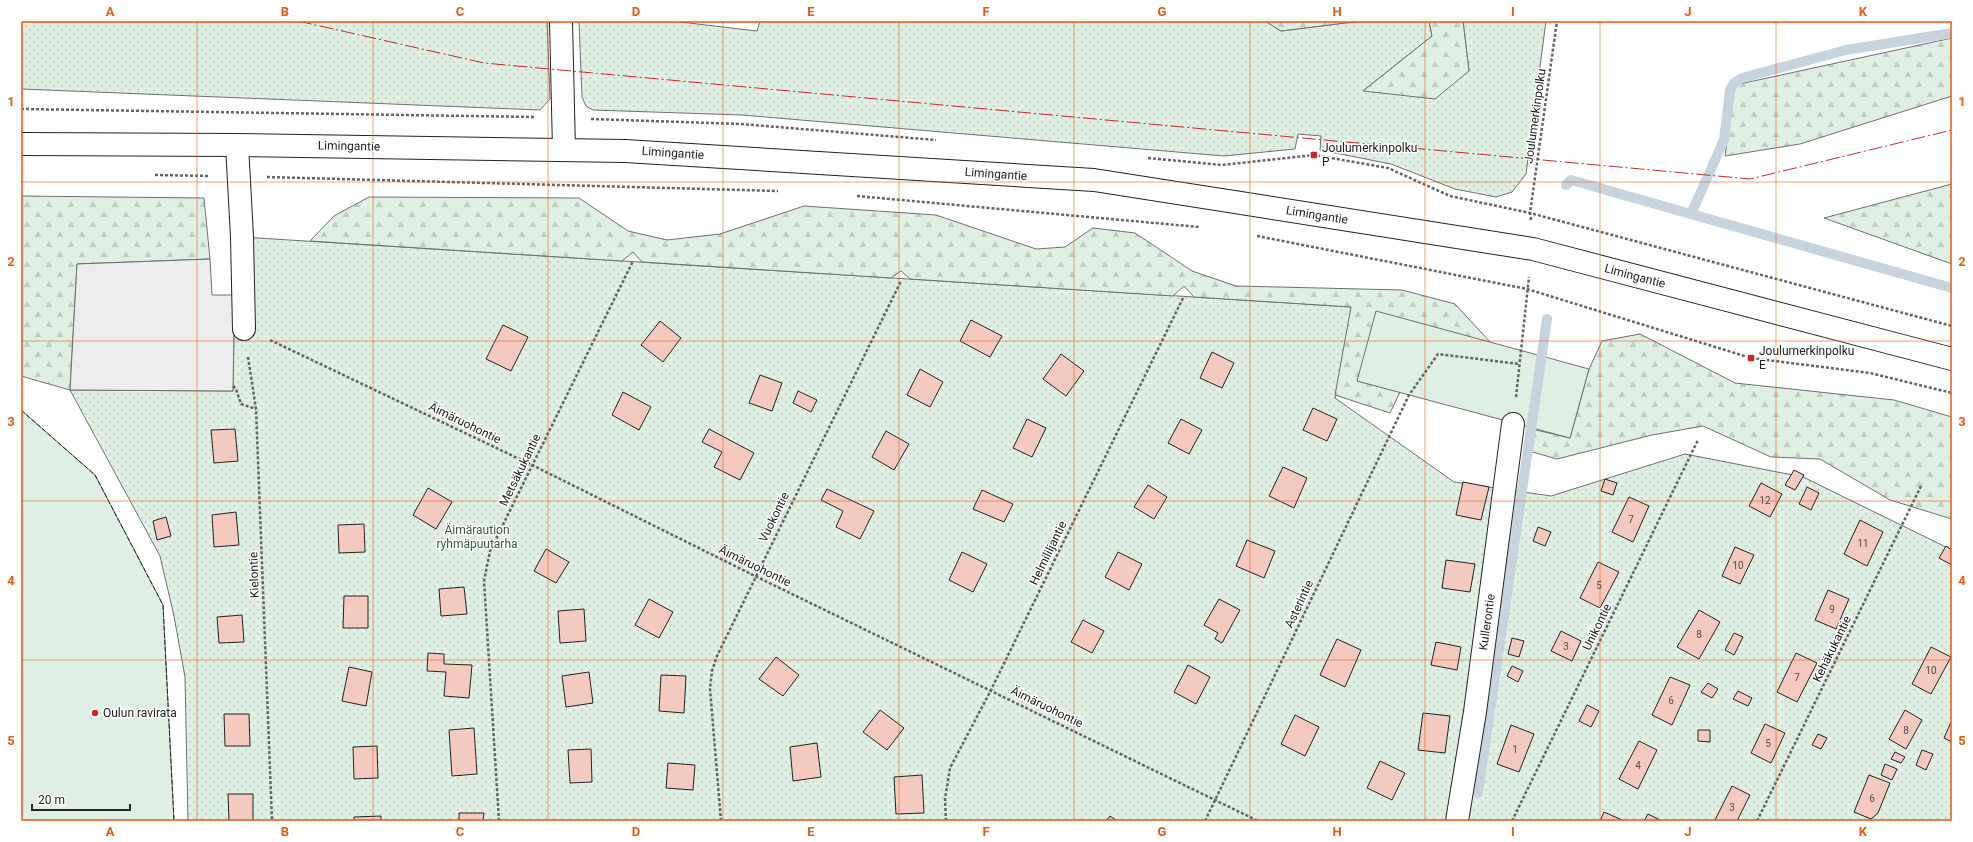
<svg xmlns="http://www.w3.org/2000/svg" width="1973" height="842" font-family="Roboto,sans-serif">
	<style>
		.grass { fill: url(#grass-dots); stroke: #6f6f6f }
		.forest { fill: url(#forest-firs); stroke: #6f6f6f }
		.pitch { fill: #e0efe3; stroke: #6f6f6f }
		.parking { fill: #ededed; stroke: #6f6f6f }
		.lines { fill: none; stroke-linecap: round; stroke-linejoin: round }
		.stream { stroke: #c7d3dd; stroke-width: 10 }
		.building { fill: #f3c9c0; stroke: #222 }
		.minor-casing { stroke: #222; stroke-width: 24 }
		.major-casing { stroke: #222; stroke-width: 24 }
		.path { stroke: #646464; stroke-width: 2.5; stroke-dasharray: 3 2; stroke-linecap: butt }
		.minor { stroke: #fff; stroke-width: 22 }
		.major { stroke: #fff; stroke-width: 22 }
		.fence { stroke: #222; stroke-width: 1; stroke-dasharray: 5 2; stroke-linecap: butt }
		.power { stroke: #c62828; stroke-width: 1; stroke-dasharray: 14 3 2 3; stroke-linecap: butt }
		.grid { fill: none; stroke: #e8590c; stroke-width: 1; stroke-opacity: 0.55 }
		.poi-dot { fill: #c62828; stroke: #fff; stroke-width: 1.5 }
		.labels { text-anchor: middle; stroke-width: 3; stroke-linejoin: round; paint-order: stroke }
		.number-label { font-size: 10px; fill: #564c4a }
		.street-label { font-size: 12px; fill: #222; stroke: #fff }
		.poi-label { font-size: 12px; fill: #222; stroke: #fff; text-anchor: start }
		.park-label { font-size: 12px; fill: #2f5e38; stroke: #fff }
		.neatline { fill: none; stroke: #e8590c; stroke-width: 1.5 }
		.grid-label { font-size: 13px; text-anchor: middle; font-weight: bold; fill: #e8590c }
	</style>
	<defs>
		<pattern id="grass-dots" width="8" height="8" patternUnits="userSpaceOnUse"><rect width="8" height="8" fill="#e0efe3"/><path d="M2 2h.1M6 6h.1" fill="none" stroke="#c0cdc2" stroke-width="1.8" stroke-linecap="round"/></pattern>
		<pattern id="forest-firs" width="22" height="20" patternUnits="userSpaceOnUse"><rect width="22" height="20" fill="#e0efe3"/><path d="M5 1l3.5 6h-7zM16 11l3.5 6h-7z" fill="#c0cdc2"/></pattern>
	</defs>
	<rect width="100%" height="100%" fill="#fff"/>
	<g class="grass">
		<path d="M21 21H547L550 99 540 110 21 89Z"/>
		<path d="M579 21H672L757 31 760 21H1265L1281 31 1361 21H1429L1432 36 1364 90 1469 71 1463 21H1546L1526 174 1512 192 1496 197 1455 189 1391 164 1320 150 1321 136 1298 134 1295 149 1224 156 742 115 593 110 586 106 582 97Z"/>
		<path d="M242 237 1352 307 1335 398 1454 482 1551 496 1685 454 1803 477 1952 550V821H188L185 677 174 616 160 556 70 390 233 391 234 329Z"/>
	</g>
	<g class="forest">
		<path d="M1265 21H1361L1281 31Z"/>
		<path d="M1429 21H1463L1469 71 1435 99 1363 91 1432 36Z"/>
		<path d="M1952 38V96L1800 144 1725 156 1735 85Z"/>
		<path d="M1952 184V264L1824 218Z"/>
		<path d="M21 196 204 198 210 259 77 264 70 390 21 376Z"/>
		<path d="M369 197 579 198 628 231 667 240 720 234 804 206 936 215 1036 249 1065 247 1093 228 1135 233 1192 271 1236 286 1402 290 1455 304 1492 344 1358 381 1400 392 1390 413 1335 395 1351 307 1194 297 1184 286 1173 296 910 279 901 271 891 278 642 262 633 252 622 261 310 241 334 216Z"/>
		<path d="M1640 334 1735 383 1894 400 1952 417V519L1890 500 1820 459 1771 457 1703 426 1652 435 1557 459 1529 451 1532 429 1570 438 1589 369 1602 341Z"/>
	</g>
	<g class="pitch">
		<path d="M1376 311 1589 369 1570 438 1357 381Z"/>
		<path d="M21 410 95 475 163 605 174 821H21Z"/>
	</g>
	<path class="parking" d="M210 259 212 295H244L234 329 233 391 70 390 77 264Z"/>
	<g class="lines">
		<g class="stream">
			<path d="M1566 185 1571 180 1952 288"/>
			<path d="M1691 214 1724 140 1730 90 1734 83 1742 78 1846 50 1952 33"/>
			<path d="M1478 793 1547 319"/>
		</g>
	</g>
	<g class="building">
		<path d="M971 320 1002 336 990 357 960 341Z"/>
		<path d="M660 321 681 338 663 362 641 345Z"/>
		<path d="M503 325 528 337 511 371 486 359Z"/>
		<path d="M1212 352 1234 363 1222 388 1200 378Z"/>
		<path d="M1061 354 1084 371 1066 396 1043 379Z"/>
		<path d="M920 369 943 382 930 407 907 395Z"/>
		<path d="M760 375 782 383 772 411 749 403Z"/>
		<path d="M798 391 817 400 811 412 793 403Z"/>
		<path d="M623 392 651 407 639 430 612 415Z"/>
		<path d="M1313 408 1337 419 1327 441 1303 430Z"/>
		<path d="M1027 419 1046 428 1032 457 1013 448Z"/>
		<path d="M1181 419 1202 430 1189 454 1168 443Z"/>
		<path d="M235 429 238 461 214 463 211 430Z"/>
		<path d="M709 429 754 453 740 480 714 467 722 452 702 442Z"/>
		<path d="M886 431 909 444 894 470 872 457Z"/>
		<path d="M1283 467 1307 478 1294 508 1269 496Z"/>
		<path d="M1794 470 1804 475 1795 490 1785 485Z"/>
		<path d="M1605 479 1617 483 1613 495 1601 491Z"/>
		<path d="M1463 482 1489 487 1481 520 1456 515Z"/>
		<path d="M1761 483 1782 494 1770 517 1749 506Z"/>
		<path d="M1148 485 1167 497 1154 519 1134 507Z"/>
		<path d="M1807 487 1819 493 1811 510 1799 504Z"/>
		<path d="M428 488 452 502 436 529 413 515Z"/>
		<path d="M827 489 874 511 860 539 836 527 843 511 821 500Z"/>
		<path d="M982 490 1013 504 1004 522 973 509Z"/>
		<path d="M1629 497 1649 506 1633 542 1612 532Z"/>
		<path d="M236 512 239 545 214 547 212 515Z"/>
		<path d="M166 517 171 536 157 540 153 521Z"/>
		<path d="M1860 520 1883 532 1867 566 1844 554Z"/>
		<path d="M364 524 365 552 339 553 338 525Z"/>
		<path d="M1538 527 1551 532 1545 546 1533 541Z"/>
		<path d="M1247 540 1275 551 1264 578 1236 566Z"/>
		<path d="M1946 546 1952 550V565L1939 558Z"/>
		<path d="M1735 547 1754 555 1740 584 1722 576Z"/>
		<path d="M546 549 569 562 556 583 534 571Z"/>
		<path d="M962 552 987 564 973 592 949 580Z"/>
		<path d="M1118 552 1142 564 1129 590 1105 577Z"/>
		<path d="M1446 560 1475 564 1470 592 1442 588Z"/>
		<path d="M1598 562 1619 572 1600 608 1580 598Z"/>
		<path d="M464 587 467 614 441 616 439 589Z"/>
		<path d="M1828 590 1849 599 1836 629 1815 620Z"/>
		<path d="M344 596H368V628H343Z"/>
		<path d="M649 599 673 612 659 638 635 625Z"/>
		<path d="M1219 599 1240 610 1222 643 1215 639 1218 633 1204 625Z"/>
		<path d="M584 609 586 641 560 643 558 611Z"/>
		<path d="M1699 610 1720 622 1699 659 1677 647Z"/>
		<path d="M242 615 244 642 219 643 217 617Z"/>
		<path d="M1083 620 1104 631 1092 653 1071 642Z"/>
		<path d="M1561 631 1581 641 1572 661 1551 651Z"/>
		<path d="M1734 633 1743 637 1734 655 1725 650Z"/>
		<path d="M1512 638 1524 641 1519 657 1508 654Z"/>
		<path d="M1337 639 1361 650 1345 687 1320 675Z"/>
		<path d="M1436 642 1461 647 1457 670 1431 665Z"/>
		<path d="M1931 647 1951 657 1931 694 1912 684Z"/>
		<path d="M428 653 444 654V664L472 665 469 698 444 696 446 672 427 671Z"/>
		<path d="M1796 653 1817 663 1797 702 1777 692Z"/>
		<path d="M776 657 799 675 783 696 759 679Z"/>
		<path d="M1188 665 1210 677 1196 704 1174 692Z"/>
		<path d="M1512 666 1523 671 1518 682 1507 676Z"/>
		<path d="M349 667 372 672 366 706 342 701Z"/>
		<path d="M589 672 593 703 566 707 562 676Z"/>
		<path d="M661 675 686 676 684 713 659 711Z"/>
		<path d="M1670 677 1690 685 1672 725 1652 715Z"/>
		<path d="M1708 683 1718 689 1712 698 1701 692Z"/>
		<path d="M1738 691 1752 698 1748 706 1733 699Z"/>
		<path d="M1587 705 1599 711 1591 727 1579 721Z"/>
		<path d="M880 710 904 728 887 750 863 732Z"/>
		<path d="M1905 710 1922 720 1906 749 1889 739Z"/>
		<path d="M1423 713 1450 716 1445 753 1418 750Z"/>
		<path d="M224 714H249L250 746H225Z"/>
		<path d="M1295 715 1319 727 1305 756 1281 744Z"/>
		<path d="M1951 722 1952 723V742L1944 738Z"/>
		<path d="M1765 724 1785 733 1771 763 1751 753Z"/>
		<path d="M1511 725 1534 734 1519 772 1497 764Z"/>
		<path d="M474 728 477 774 452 776 449 730Z"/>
		<path d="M1698 730H1710V742L1698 741Z"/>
		<path d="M1818 734 1827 738 1821 749 1812 745Z"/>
		<path d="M1639 741 1657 750 1638 789 1619 779Z"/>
		<path d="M817 743 821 777 793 781 790 747Z"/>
		<path d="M377 746 378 778 354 779 353 747Z"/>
		<path d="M591 749 592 782 570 783 568 750Z"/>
		<path d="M1922 750 1933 754 1926 770 1916 765Z"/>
		<path d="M1895 752 1905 757 1901 763 1891 759Z"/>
		<path d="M1380 761 1405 773 1392 800 1367 788Z"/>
		<path d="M668 763 695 765 693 790 666 788Z"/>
		<path d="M1885 764 1897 769 1892 780 1881 775Z"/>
		<path d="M922 775 924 813 896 814 894 777Z"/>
		<path d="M1869 775 1890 783 1878 813 1871 819 1854 812Z"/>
		<path d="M1732 786 1750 795 1737 821H1717L1715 820Z"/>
		<path d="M228 794H253V821H229Z"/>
		<path d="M1604 812 1622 820V821H1600Z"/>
		<path d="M459 813H484L483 821H459Z"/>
		<path d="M1648 814 1660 820V821H1644Z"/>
		<path d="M381 816V821H354V817Z"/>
		<path d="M1110 816 1117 821H1106Z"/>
	</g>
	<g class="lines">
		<g class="minor-casing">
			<g id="minor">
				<path d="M561 21 564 150"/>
				<path d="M237 145 242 237 244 329"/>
				<path d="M1457 821 1475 712 1513 424"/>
			</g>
		</g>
		<g class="major-casing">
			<path id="major" d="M21 144 237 145 625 151 1094 180 1533 249 1952 359"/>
		</g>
		<g class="path">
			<path d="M21 109 534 117"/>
			<path d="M591 119 741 124 936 140"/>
			<path d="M1148 158 1222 165 1314 155 1388 168 1450 196 1530 213 1952 326"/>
			<path d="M155 175 210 176"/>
			<path d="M267 177 778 191"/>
			<path d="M857 196 1199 227"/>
			<path d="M1531 220 1530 213 1557 21"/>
			<path d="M1257 236 1527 289 1751 358 1870 373 1952 393"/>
			<path d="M270 340 532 465 755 576 1258 821"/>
			<path d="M248 357 256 409 272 821"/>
			<path d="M233 386 236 389 241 404 256 409"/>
			<path d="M1516 397 1529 277"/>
			<path d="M499 821 484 581 490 551 633 261"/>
			<path d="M721 821 710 689 712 671 717 656 901 281"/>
			<path d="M946 821 945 799 950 768 991 690 1184 296"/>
			<path d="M1205 821 1409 395 1438 354 1519 364"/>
			<path d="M1512 821 1698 440"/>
			<path d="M1757 821 1922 484"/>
		</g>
		<use href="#minor" class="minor"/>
		<use href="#major" class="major"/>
		<path class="fence" d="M21 410 95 475 163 605 174 821"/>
		<path class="power" d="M298 21 484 63 1750 179 1952 130"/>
	</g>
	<path class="grid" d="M197 21V821M373 21V821M548 21V821M723 21V821M899 21V821M1074 21V821M1250 21V821M1425 21V821M1600 21V821M1776 21V821M21 182H1952M21 341H1952M21 501H1952M21 660H1952"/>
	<g class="poi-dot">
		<rect x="1310" y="151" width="8" height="8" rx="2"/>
		<rect x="1747" y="354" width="8" height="8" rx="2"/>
		<circle cx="95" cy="713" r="4"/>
	</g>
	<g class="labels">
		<g class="number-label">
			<text x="1765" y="504">12</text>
			<text x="1631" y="523">7</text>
			<text x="1863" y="547">11</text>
			<text x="1738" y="569">10</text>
			<text x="1599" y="589">5</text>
			<text x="1832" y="613">9</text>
			<text x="1699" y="638">8</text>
			<text x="1566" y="650">3</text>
			<text x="1931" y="674">10</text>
			<text x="1797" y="681">7</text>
			<text x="1671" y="704">6</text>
			<text x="1906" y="734">8</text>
			<text x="1768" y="747">5</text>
			<text x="1515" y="753">1</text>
			<text x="1638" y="769">4</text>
			<text x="1872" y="802">6</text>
			<text x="1732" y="811">3</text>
		</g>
		<g class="street-label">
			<text transform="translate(1535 116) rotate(-82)" y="4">Joulumerkinpolku</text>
			<text transform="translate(349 146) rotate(1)" y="4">Limingantie</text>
			<text transform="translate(673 153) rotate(4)" y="4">Limingantie</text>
			<text transform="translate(996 174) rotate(4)" y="4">Limingantie</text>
			<text transform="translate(1317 215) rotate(9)" y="4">Limingantie</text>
			<text transform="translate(1635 276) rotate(15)" y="4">Limingantie</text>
			<text transform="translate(465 423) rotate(26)" y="4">Äimäruohontie</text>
			<text transform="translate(520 470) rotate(-64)" y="4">Metsäkukantie</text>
			<text transform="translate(774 517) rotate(-64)" y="4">Vuokontie</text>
			<text transform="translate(1048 553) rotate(-64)" y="4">Helmililjantie</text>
			<text transform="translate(755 566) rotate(26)" y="4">Äimäruohontie</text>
			<text transform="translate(254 575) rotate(-92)" y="4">Kielontie</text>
			<text transform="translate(1299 604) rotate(-65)" y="4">Asterintie</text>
			<text transform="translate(1487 622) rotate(-82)" y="4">Kullerontie</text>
			<text transform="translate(1597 627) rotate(-64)" y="4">Unikontie</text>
			<text transform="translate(1832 649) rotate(-64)" y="4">Kehäkukantie</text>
			<text transform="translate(1047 707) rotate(26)" y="4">Äimäruohontie</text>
		</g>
		<g class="poi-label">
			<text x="1322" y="152">Joulumerkinpolku<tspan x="1322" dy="14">P</tspan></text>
			<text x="1759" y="355">Joulumerkinpolku<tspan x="1759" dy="14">E</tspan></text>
			<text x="103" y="717">Oulun ravirata</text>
		</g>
		<g class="park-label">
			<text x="477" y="534">Äimäraution<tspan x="477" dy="14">ryhmäpuutarha</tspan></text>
		</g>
	</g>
	<rect width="1973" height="842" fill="none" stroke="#ffffff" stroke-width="44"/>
	<path d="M32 804v6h98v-6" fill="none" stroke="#222222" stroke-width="2"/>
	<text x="38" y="804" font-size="12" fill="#222222" stroke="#ffffff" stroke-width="3" paint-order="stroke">20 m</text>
	<rect x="22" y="22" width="1929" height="798" class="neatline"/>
	<g class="grid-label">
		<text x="110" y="16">A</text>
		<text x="285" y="16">B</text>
		<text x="460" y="16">C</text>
		<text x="636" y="16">D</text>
		<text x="811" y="16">E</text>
		<text x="986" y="16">F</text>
		<text x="1162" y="16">G</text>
		<text x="1337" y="16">H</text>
		<text x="1513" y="16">I</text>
		<text x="1688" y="16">J</text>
		<text x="1863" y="16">K</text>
		<text x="11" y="106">1</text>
		<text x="1962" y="106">1</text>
		<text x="11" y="266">2</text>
		<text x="1962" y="266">2</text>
		<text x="11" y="426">3</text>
		<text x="1962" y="426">3</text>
		<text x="11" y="585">4</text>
		<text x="1962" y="585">4</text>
		<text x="11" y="745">5</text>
		<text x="1962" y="745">5</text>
		<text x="110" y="836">A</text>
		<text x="285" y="836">B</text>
		<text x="460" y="836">C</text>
		<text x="636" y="836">D</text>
		<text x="811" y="836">E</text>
		<text x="986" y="836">F</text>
		<text x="1162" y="836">G</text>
		<text x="1337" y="836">H</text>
		<text x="1513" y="836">I</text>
		<text x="1688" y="836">J</text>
		<text x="1863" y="836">K</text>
	</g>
</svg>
